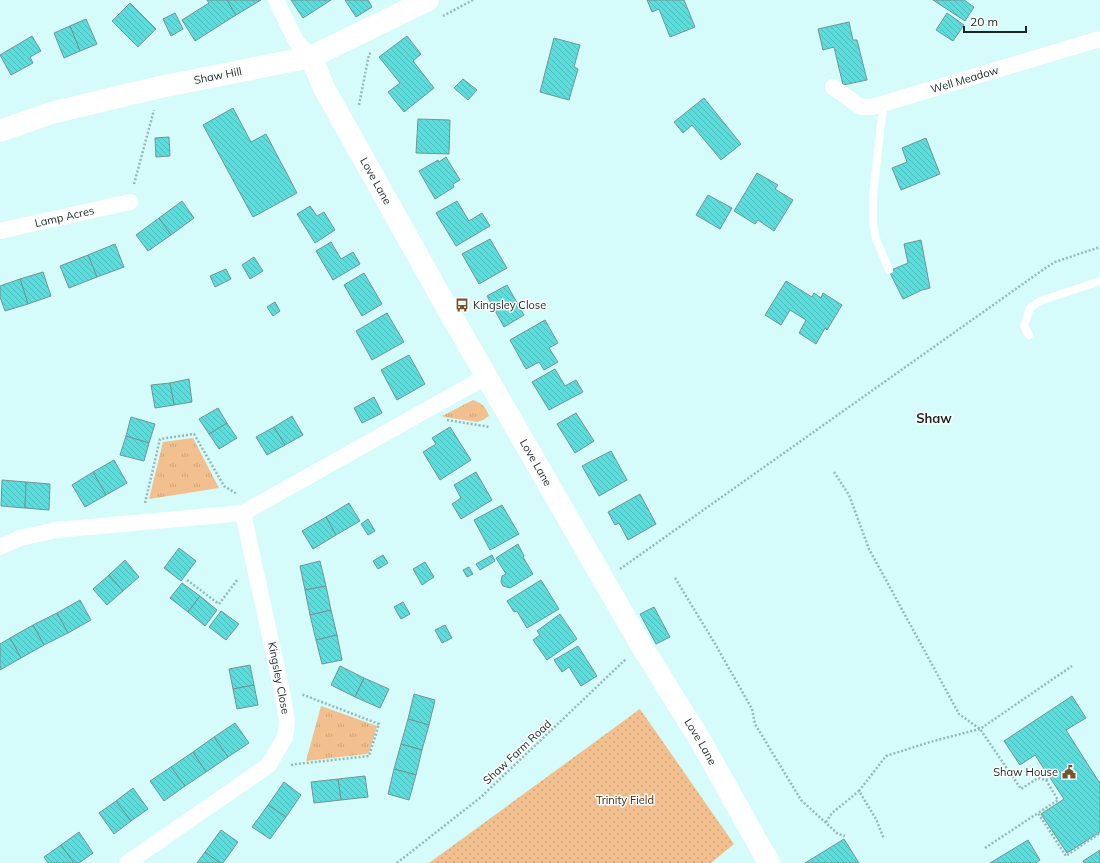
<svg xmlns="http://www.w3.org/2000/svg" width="1100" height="863" font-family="Mulish,sans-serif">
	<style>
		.grass { fill: url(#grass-tufts) }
		.park { fill: url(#park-dots) }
		.building { fill: url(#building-back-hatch); stroke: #719594 }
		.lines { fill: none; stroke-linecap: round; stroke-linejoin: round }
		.path { stroke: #98b7b6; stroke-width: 2.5; stroke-dasharray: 2 2; stroke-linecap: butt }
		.lane { stroke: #fff; stroke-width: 8 }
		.street { stroke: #fff; stroke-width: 16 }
		.secondary { stroke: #fff; stroke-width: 22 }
		.labels { text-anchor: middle; stroke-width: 3; stroke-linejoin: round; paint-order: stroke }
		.street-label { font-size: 11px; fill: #182626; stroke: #fff }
		.poi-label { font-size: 11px; fill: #182626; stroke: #fff; text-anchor: start }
		.park-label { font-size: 11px; fill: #442a0d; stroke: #fff }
		.quarter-label { font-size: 13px; font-weight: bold; fill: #182626; stroke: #fff }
	</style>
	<defs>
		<pattern id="grass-tufts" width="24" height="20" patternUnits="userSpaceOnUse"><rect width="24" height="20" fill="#f2bf8e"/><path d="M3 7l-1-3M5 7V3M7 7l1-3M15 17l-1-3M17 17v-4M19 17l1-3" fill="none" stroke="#cfa47a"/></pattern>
		<pattern id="park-dots" width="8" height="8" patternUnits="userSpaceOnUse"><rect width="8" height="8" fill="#f2bf8e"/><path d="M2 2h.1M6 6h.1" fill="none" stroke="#cfa47a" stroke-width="1.8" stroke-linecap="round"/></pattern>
		<pattern id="building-back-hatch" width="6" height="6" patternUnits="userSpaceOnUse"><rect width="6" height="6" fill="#5adddc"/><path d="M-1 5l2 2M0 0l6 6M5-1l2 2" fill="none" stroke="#4ebebd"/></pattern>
	</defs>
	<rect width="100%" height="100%" fill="#d5fcfb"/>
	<g class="grass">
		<path d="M473 400C482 403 486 407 489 416L483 420 477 422 444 417 442 416Z"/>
		<path d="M193 438 219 488 149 499 163 442Z"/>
		<path d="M321 706 377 726 369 753 366 754 306 761Z"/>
	</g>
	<path class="park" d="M640 709 734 844 711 863H429Z"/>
	<g class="building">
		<path d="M207 0H227L236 15 195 41 182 20 209 3Z"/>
		<path d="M227 0H261L236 15Z"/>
		<path d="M291 0H331L303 18Z"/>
		<path d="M345 0H368L372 7 356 17Z"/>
		<path d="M647 0H684L695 27 670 37 659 9 652 12Z"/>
		<path d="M933 0H964L974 7 965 21Z"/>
		<path d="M130 3 156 29 138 47 112 21Z"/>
		<path d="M175 13 183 29 171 36 163 19Z"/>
		<path d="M947 13 964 25 953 41 936 30Z"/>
		<path d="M86 19 97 44 80 51 70 26Z"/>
		<path d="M849 22 853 40H857L867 80 843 85 834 47 823 50 818 29Z"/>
		<path d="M70 26 80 51 64 58 54 33Z"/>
		<path d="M32 36 41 51 30 57 33 63 11 75 0 55Z"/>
		<path d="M407 36 421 54 413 61 434 88 404 112 388 92 400 83 379 57Z"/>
		<path d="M554 38 580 45 574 67 578 69 569 100 540 92Z"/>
		<path d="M463 79 477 90 468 100 454 88Z"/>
		<path d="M704 98 741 144 721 160 692 125 683 133 674 122Z"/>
		<path d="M233 108 251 142 266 134 297 193 253 217 203 125Z"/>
		<path d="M418 119 450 120 449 154 416 153Z"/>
		<path d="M169 137 170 156 156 157 155 138Z"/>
		<path d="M926 138 940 174 901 190 892 168 907 162 902 148Z"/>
		<path d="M446 157 460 180 453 184 454 187 435 199 419 171 438 160 439 162Z"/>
		<path d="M757 173 778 185 775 189 793 200 774 231 758 220 755 224 734 211Z"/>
		<path d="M708 195 732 208 720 229 696 215Z"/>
		<path d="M182 201 194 218 171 235 159 218Z"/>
		<path d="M457 201 469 221 482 213 490 226 456 246 436 213Z"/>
		<path d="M310 206 317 216 324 212 335 230 315 243 297 214Z"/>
		<path d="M159 218 171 235 148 251 136 235Z"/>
		<path d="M490 239 507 268 479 284 462 254Z"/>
		<path d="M921 240 930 288 922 290 903 299 889 271 908 263 904 244Z"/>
		<path d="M331 242 341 259 353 252 360 264 333 280 316 251Z"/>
		<path d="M115 244 124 267 97 277 88 255Z"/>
		<path d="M88 255 97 277 69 288 60 266Z"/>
		<path d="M254 257 263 271 250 279 242 265Z"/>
		<path d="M226 269 231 279 215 287 210 276Z"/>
		<path d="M43 272 51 296 28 304 20 279Z"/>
		<path d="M364 273 382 304 362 316 344 285Z"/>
		<path d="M20 279 28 304 5 311 0 297V286Z"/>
		<path d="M786 281 812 297 814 293 821 298 823 293 842 305 827 330 825 328 816 344 799 333 806 320 790 310 781 325 765 315Z"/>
		<path d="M507 285 524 315 504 327 487 296Z"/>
		<path d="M275 302 280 311 273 316 267 307Z"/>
		<path d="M387 313 404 342 372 360 356 331Z"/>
		<path d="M545 320 558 343 549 348 558 362 544 370 539 362 526 369 510 340Z"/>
		<path d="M409 355 425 384 397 400 381 370Z"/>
		<path d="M555 369 565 386 576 380 583 392 549 410 532 382Z"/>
		<path d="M189 379 192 402 174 405 170 383Z"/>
		<path d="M170 383 174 405 155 408 151 385Z"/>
		<path d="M374 397 382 413 362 423 354 408Z"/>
		<path d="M218 408 227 423 209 434 199 419Z"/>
		<path d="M576 413 594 441 575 453 557 424Z"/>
		<path d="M292 416 303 435 285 445 274 427Z"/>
		<path d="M131 417 155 424 149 443 126 436Z"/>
		<path d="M227 423 237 438 219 449 209 434Z"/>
		<path d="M274 427 285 445 267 455 256 437Z"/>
		<path d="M450 427 471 460 440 480 423 452 436 444 432 438Z"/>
		<path d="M126 436 149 443 144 461 120 455Z"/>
		<path d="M611 451 627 480 599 496 582 466Z"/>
		<path d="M114 460 127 483 106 495 93 472Z"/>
		<path d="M93 472 106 495 85 507 72 485Z"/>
		<path d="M476 472 492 500 461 519 452 504 461 498 454 485Z"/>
		<path d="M2 480 26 482 25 508 1 506Z"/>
		<path d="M26 482 50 484 49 510 25 508Z"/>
		<path d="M640 494 656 524 628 540 619 523 615 525 608 512Z"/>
		<path d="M349 503 360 521 336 535 326 517Z"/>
		<path d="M502 505 519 534 490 550 474 520Z"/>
		<path d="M326 517 336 535 313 549 302 531Z"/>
		<path d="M368 519 375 531 368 535 361 524Z"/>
		<path d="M518 544 524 556 523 557 533 574 510 588 503 586 501 582 502 576 506 574 496 558Z"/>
		<path d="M179 548 196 561 181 581 164 568Z"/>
		<path d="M383 555 388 563 378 569 373 561Z"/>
		<path d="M492 555 495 561 480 570 476 564Z"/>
		<path d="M125 560 139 577 123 591 109 575Z"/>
		<path d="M320 561 326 586 305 590 300 566Z"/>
		<path d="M425 562 434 577 422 585 413 569Z"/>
		<path d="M469 567 473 574 467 577 463 570Z"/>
		<path d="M109 575 123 591 107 605 93 589Z"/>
		<path d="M541 580 559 609 527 628 517 611 514 612 507 601Z"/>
		<path d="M182 583 200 596 188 612 170 598Z"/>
		<path d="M326 586 331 610 310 615 305 590Z"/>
		<path d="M200 596 217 610 205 626 188 612Z"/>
		<path d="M80 600 91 620 68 633 57 613Z"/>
		<path d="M403 602 410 614 401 619 394 607Z"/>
		<path d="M654 607 670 637 656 644 640 614Z"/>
		<path d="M331 610 337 635 316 640 310 615Z"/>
		<path d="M221 611 239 624 226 640 209 627Z"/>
		<path d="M57 613 68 633 44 645 33 625Z"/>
		<path d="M560 614 577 639 547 660 533 640 540 635 537 631Z"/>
		<path d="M33 625 44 645 21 658 10 638Z"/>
		<path d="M445 625 452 638 442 643 435 630Z"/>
		<path d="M337 635 342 660 322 664 316 640Z"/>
		<path d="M10 638 21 658 0 670V644Z"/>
		<path d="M578 646 597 676 581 686 569 667 562 672 554 660Z"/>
		<path d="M250 665 254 685 233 689 229 669Z"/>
		<path d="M340 666 364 678 355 697 331 685Z"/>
		<path d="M364 678 389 689 380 708 355 697Z"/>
		<path d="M254 685 258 705 237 709 233 689Z"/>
		<path d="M414 694 435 700 429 725 408 719Z"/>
		<path d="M1072 696 1086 718 1066 730 1099 782 1100 781V832L1067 853 1041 814 1064 799 1035 755 1020 765 1004 741Z"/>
		<path d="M408 719 429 725 422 750 401 744Z"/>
		<path d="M235 723 249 743 228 757 214 737Z"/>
		<path d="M214 737 228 757 206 772 193 752Z"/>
		<path d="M401 744 422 750 416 775 394 769Z"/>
		<path d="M193 752 206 772 185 786 171 767Z"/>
		<path d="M171 767 185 786 164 801 150 781Z"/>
		<path d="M394 769 416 775 409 800 388 794Z"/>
		<path d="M365 776 368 797 341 800 338 779Z"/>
		<path d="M338 779 341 800 314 803 311 782Z"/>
		<path d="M284 782 301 795 286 817 268 805Z"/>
		<path d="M133 788 148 809 131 821 116 801Z"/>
		<path d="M116 801 131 821 114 834 99 813Z"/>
		<path d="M268 805 286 817 270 839 252 827Z"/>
		<path d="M221 830 238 842 223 863H220L205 852Z"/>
		<path d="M79 832 93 853 79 863H74L61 845Z"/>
		<path d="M844 839 859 863H805Z"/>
		<path d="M1028 840 1040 860 1036 863H990Z"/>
		<path d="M61 845 74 863H48L44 857Z"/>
		<path d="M1100 850V863H1084L1083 861Z"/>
		<path d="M205 852 220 863H197Z"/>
	</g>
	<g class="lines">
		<g class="path">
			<path d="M443 16 473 0"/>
			<path d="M359 105 369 54 371 53"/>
			<path d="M134 184 154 110"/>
			<path d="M447 420 490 427"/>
			<path d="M834 472 849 495 869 549 959 714 980 729 1021 789 1038 778 1046 780 1050 778"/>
			<path d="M145 503 160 439 194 434 224 486 237 494"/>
			<path d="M620 569 1044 269 1055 262 1100 247"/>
			<path d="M675 578 714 642 752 709 755 724 801 800 838 834 845 836"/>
			<path d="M187 580 219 604 238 579"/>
			<path d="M291 765 297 764 369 756 379 724 301 694"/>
			<path d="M1046 780 1058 800 1038 813 1066 856 1100 833"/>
			<path d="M859 791 886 756 930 742 980 729 1072 666"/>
			<path d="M826 822 832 813 859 791 876 819 884 839"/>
			<path d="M985 848 1038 813"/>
			<path d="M397 863 481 797 626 659"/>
		</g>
		<g class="lane">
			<path d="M884 103 880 132 873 196V223L876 239 889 270"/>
			<path d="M1029 335 1024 326 1030 308 1040 301 1100 281"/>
		</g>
		<g class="street">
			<path d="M276 0 296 41 311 57"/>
			<path id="s1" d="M833 87 861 107H872L1100 39"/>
			<path id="s2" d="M0 231 130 202"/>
			<path d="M0 547 20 538 57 530 243 513 487 376"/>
			<path d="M127 863 269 765 285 737 287 722 284 701 243 513"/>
		</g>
		<g class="secondary">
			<path id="s3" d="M311 57 324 88 447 308 641 645 702 743 769 863"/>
			<path id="s4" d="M0 131 51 113 160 87 311 57 428 0"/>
		</g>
	</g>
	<defs>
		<g id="bus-bare" transform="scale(1.08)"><path d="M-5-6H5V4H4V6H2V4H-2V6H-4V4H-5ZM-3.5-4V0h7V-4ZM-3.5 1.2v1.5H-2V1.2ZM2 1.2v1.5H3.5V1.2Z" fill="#77532d" stroke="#fff" stroke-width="2.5" paint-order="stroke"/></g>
		<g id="civic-bare" transform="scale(1.08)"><path d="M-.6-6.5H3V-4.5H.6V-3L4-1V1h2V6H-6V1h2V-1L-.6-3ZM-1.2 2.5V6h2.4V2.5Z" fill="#77532d" stroke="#fff" stroke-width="2.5" paint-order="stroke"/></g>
	</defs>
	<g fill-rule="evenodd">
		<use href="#bus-bare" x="462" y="305"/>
		<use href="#civic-bare" x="1069" y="772"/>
	</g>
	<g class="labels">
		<g class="street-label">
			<text dy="4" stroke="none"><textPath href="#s4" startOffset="225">Shaw Hill</textPath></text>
			<text dy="4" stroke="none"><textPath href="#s1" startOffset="142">Well Meadow</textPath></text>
			<text dy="4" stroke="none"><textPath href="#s3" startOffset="140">Love Lane</textPath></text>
			<text dy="4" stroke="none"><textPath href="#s2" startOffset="66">Lamp Acres</textPath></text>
			<text dy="4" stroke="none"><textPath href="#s3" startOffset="464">Love Lane</textPath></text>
			<text transform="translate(279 678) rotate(79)" y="4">Kingsley Close</text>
			<text dy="4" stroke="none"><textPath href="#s3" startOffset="788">Love Lane</textPath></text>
			<text transform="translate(517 752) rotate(-43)" y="4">Shaw Farm Road</text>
		</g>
		<g class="poi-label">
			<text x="473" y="309">Kingsley Close</text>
			<text x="1058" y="776" text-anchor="end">Shaw House</text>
		</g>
		<g class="park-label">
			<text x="625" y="804">Trinity Field</text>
		</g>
		<g class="quarter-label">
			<text x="934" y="423">Shaw</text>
		</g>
	</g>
	<path d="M964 26v6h62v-6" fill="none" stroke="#182626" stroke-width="2"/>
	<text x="970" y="26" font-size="12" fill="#182626" stroke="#ffffff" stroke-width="3" paint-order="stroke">20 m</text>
</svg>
